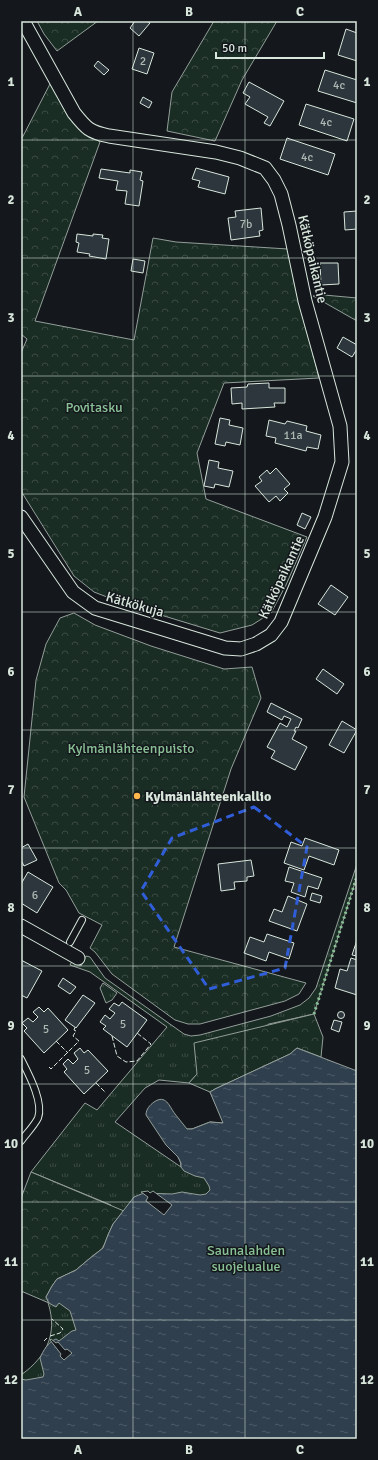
<svg xmlns="http://www.w3.org/2000/svg" width="378" height="1460" font-family="Signika,sans-serif">
	<style>
		.grass { fill: url(#grass-tufts); stroke: #939e99 }
		.forest { fill: url(#forest-crowns); stroke: #939e99 }
		.water { fill: url(#water-ripples); stroke: #939e99 }
		.pier { fill: #14181c; stroke: #939e99 }
		.building { fill: #2c363c; stroke: #d8e6dc }
		.lines { fill: none; stroke-linecap: round; stroke-linejoin: round }
		.lane-casing { stroke: #d8e6dc; stroke-width: 8 }
		.street-casing { stroke: #d8e6dc; stroke-width: 15 }
		.lane { stroke: #14181c; stroke-width: 6 }
		.street { stroke: #14181c; stroke-width: 13 }
		.hedge { stroke: #8ac095; stroke-width: 3; stroke-dasharray: 2 3; stroke-linecap: butt }
		.fence { stroke: #d8e6dc; stroke-width: 1; stroke-dasharray: 5 2; stroke-linecap: butt }
		.marked { fill: none; stroke: #305dd8; stroke-width: 3; stroke-dasharray: 8 5; stroke-linejoin: round }
		.grid { fill: none; stroke: #d8e6dc; stroke-width: 1; stroke-opacity: 0.55 }
		.poi-dot { fill: #ffb74d; stroke: #14181c; stroke-width: 1.5 }
		.labels { text-anchor: middle; stroke-width: 3; stroke-linejoin: round; paint-order: stroke }
		.number-label { font-size: 12px; fill: #adbab4 }
		.street-label { font-size: 14px; fill: #d8e6dc; stroke: #14181c }
		.park-label { font-size: 14px; fill: #8ac095; stroke: #14181c }
		.poi-label { font-size: 14px; font-weight: bold; fill: #d8e6dc; stroke: #14181c; text-anchor: start }
		.neatline { fill: none; stroke: #d8e6dc; stroke-width: 1.5 }
		.grid-label { font-size: 13px; text-anchor: middle; font-weight: bold; fill: #d8e6dc }
	</style>
	<defs>
		<pattern id="grass-tufts" width="24" height="20" patternUnits="userSpaceOnUse"><rect width="24" height="20" fill="#1a2d24"/><path d="M3 7l-1-3M5 7V3M7 7l1-3M15 17l-1-3M17 17v-4M19 17l1-3" fill="none" stroke="#3b4b43"/></pattern>
		<pattern id="forest-crowns" width="20" height="18" patternUnits="userSpaceOnUse"><rect width="20" height="18" fill="#1a2d24"/><path d="M2 6a3 3 0 1 1 6 0M12 15a3 3 0 1 1 6 0" fill="none" stroke="#3b4b43"/></pattern>
		<pattern id="water-ripples" width="26" height="14" patternUnits="userSpaceOnUse"><rect width="26" height="14" fill="#2f3f4d"/><path d="M2 4q2-2 4 0t4 0M15 11q2-2 4 0t4 0" fill="none" stroke="#4c5b66"/></pattern>
	</defs>
	<rect width="100%" height="100%" fill="#14181c"/>
	<g class="grass">
		<path d="M357 864V876L314 1014 269 1024 197 1074 189 1083 159 1080 145 1088 115 1122 181 1167C181 1157 173 1151 166 1145L187 1129H192L210 1122 224 1123 210 1092 357 1071 21 1439V1375C49 1355 59 1330 46 1297L111 1205 31 1172 85 1103 97 1110 167 1027 90 972 70 965 72 961 81 966 86 956 90 957 105 978 184 1034 191 1036 200 1035 271 1016 300 1005 309 998 316 988Z"/>
		<path d="M103 983 117 993 112 1000 106 1003 100 988Z"/>
	</g>
	<g class="forest">
		<path d="M37 21H98L57 51 44 34Z"/>
		<path d="M214 21H277L242 80 215 141 167 131 172 92Z"/>
		<path d="M51 82 77 125 100 142 35 321 134 340 153 238 176 242 288 249 319 378 224 383 197 453 206 499 307 537 286 585 271 613 252 625 220 633 128 605 94 592 74 576 21 491V353L27 339 21 334V140Z"/>
		<path d="M324 295 357 298V321L313 296Z"/>
		<path d="M74 613 95 625 151 646 224 669 252 667 261 698 231 769 174 947 306 983 299 994 285 1001 200 1024H188L175 1020 112 974 95 952 90 948 102 925 79 913 66 890 59 883 24 797 36 680 46 644 60 618Z"/>
		<path d="M314 1014 323 1037 321 1057 297 1048 290 1054 215 1089 210 1092 189 1083 197 1074 194 1043Z"/>
		<path d="M31 1172 124 1211 113 1224 108 1235 103 1248 89 1259 76 1270 57 1279 52 1286 46 1297 49 1303 21 1291V1198Z"/>
	</g>
	<path class="water" d="M297 1048 357 1071V1439H21V1379L26 1380 43 1377 44 1374 40 1358C43 1351 48 1342 56 1339L59 1341 72 1331 76 1330 70 1311 59 1303 56 1307 49 1303 46 1297 52 1286 57 1279 76 1270 89 1259 103 1248 108 1235 113 1224 134 1197 144 1193 172 1194 182 1192 200 1195 206 1194 210 1190 209 1186 204 1178 195 1176 184 1171 181 1167V1163L178 1157 166 1145 146 1115C146 1109 150 1105 154 1102 166 1094 169 1106 175 1114 179 1119 183 1124 187 1129H192L210 1122 223 1123 210 1092 215 1089 290 1054Z"/>
	<g class="pier">
		<path d="M148 1191 150 1193 153 1191 172 1205 164 1215 146 1201 148 1197 141 1192Z"/>
		<path d="M51 1339 56 1343 58 1342 65 1350 67 1349 72 1353 64 1360 60 1356 61 1354 50 1340Z"/>
	</g>
	<g class="building">
		<path d="M135 21H149L148 22 150 23 139 36 130 28Z"/>
		<path d="M346 29 357 33V61L338 55Z"/>
		<path d="M139 48 154 53 147 74 132 69Z"/>
		<path d="M98 61 109 70 104 75 94 66Z"/>
		<path d="M325 70 357 80V103L318 91Z"/>
		<path d="M249 82 284 101 270 126 264 123 268 117 245 104 250 97 243 93Z"/>
		<path d="M143 97 152 102 149 108 140 103Z"/>
		<path d="M306 104 354 119 347 141 299 125Z"/>
		<path d="M287 138 335 154 328 175 280 159Z"/>
		<path d="M196 168 229 177 225 194 198 187 200 181 192 179Z"/>
		<path d="M101 169 130 173V170L142 172 140 180 143 181 139 206 125 204 127 191 116 190 118 181 99 178Z"/>
		<path d="M261 208 263 230 259 231 260 236 231 240 228 218 236 217 235 211Z"/>
		<path d="M357 211V229L345 230 344 212Z"/>
		<path d="M77 234 93 236V234L103 235 102 238 109 239 106 259 89 256 90 254 77 252 79 243 76 242Z"/>
		<path d="M133 259 145 261 143 273 131 271Z"/>
		<path d="M320 263H338L339 284 321 285Z"/>
		<path d="M343 337 357 345V349L352 357 337 348Z"/>
		<path d="M269 383V388H285V403H274L275 407 242 409V403L232 404 231 388 247 387 248 384Z"/>
		<path d="M220 418 230 420 229 425 243 428 240 445 226 442 225 446 215 444Z"/>
		<path d="M269 420 285 424 287 421 307 426 306 431 321 435 318 449 307 447 306 451 275 443 276 438 266 436Z"/>
		<path d="M209 460 219 462 218 468 233 471 229 487 215 484 214 488 204 486Z"/>
		<path d="M276 468 290 484 284 489 288 493 280 501 276 496 269 502 255 486 262 481 259 477 267 470 270 474Z"/>
		<path d="M302 513 311 517 305 529 297 525Z"/>
		<path d="M331 585 348 597 335 615 318 604Z"/>
		<path d="M323 669 344 684 337 694 316 679Z"/>
		<path d="M271 703 302 719 298 728 296 727 294 731H296L292 739 307 747 295 770 271 758 275 751 267 747 280 723 287 727 291 719 284 716 282 720 267 712Z"/>
		<path d="M342 721 357 730 344 753 329 745Z"/>
		<path d="M305 838 339 850 334 865 309 856 304 870 284 863 291 842 302 846Z"/>
		<path d="M28 844 37 860 24 866 21 860V848Z"/>
		<path d="M251 860 254 876 247 877V881L234 882 235 889 221 891 218 864Z"/>
		<path d="M289 867 322 878 318 889 308 886 305 897 291 892 294 883 285 881Z"/>
		<path d="M28 872 53 887 37 913 21 903V884Z"/>
		<path d="M312 893 322 896 320 903 310 900Z"/>
		<path d="M288 896 307 904 297 931 269 921 274 909 282 912Z"/>
		<path d="M267 934 294 943 289 959 269 952 266 961 244 953 250 937 264 942Z"/>
		<path d="M357 940V956L352 955Z"/>
		<path d="M351 958 357 960V995L335 988 340 969 347 971Z"/>
		<path d="M21 960 42 971 27 998 21 995Z"/>
		<path d="M63 978 76 987 70 994 58 986Z"/>
		<path d="M83 995 95 1003 76 1028 65 1020Z"/>
		<path d="M122 1002 147 1020 127 1047 103 1029 106 1026 100 1022 105 1015 110 1019 115 1013 109 1009 114 1003 119 1006Z"/>
		<path d="M39 1007 44 1012 48 1008 68 1030 44 1053 24 1031 27 1028 22 1023 28 1018 33 1022 38 1017 33 1012Z"/>
		<circle cx="341" cy="1015" r="3.5"/>
		<path d="M334 1020 342 1022 339 1032 331 1029Z"/>
		<path d="M80 1048 84 1053 88 1050 108 1071 84 1094 64 1072 67 1069 63 1064 68 1059 73 1064 78 1059 74 1053Z"/>
	</g>
	<g class="lines">
		<g class="lane-casing">
			<g id="lane">
				<path d="M70 942 82 920"/>
				<path d="M21 1059C28 1073 44 1102 38 1118 34 1126 26 1134 21 1141"/>
			</g>
		</g>
		<g class="street-casing">
			<g id="street">
				<path d="M21 517 73 592 95 608 225 648 241 649 256 644 271 635 281 622 325 517 342 462 340 426 305 301 289 225 281 194 274 180 265 168 240 158 216 152 109 136C89 132 86 128 74 113L23 21"/>
				<path d="M21 926 78 958"/>
			</g>
		</g>
		<use href="#lane" class="lane"/>
		<use href="#street" class="street"/>
		<path class="hedge" d="M314 1014 357 876"/>
		<g class="fence">
			<path d="M112 1036 117 1056 126 1062 137 1061 151 1044 137 1033"/>
			<path d="M56 1041 68 1053"/>
			<path d="M49 1067 51 1069 79 1041 73 1036 76 1031 74 1030 75 1027"/>
			<path d="M96 1083 106 1093"/>
			<path d="M50 1336 60 1333 63 1329 52 1319"/>
			<path d="M44 1341 47 1338"/>
		</g>
	</g>
	<path class="marked" d="M254 807 307 847 285 968 209 989 141 891 172 838Z"/>
	<path class="grid" d="M133 21V1439M245 21V1439M21 140H357M21 258H357M21 376H357M21 494H357M21 612H357M21 730H357M21 848H357M21 966H357M21 1084H357M21 1202H357M21 1320H357"/>
	<circle class="poi-dot" cx="137" cy="796" r="4"/>
	<g class="labels">
		<g class="number-label">
			<text x="143" y="65">2</text>
			<text x="339" y="89">4c</text>
			<text x="326" y="126">4c</text>
			<text x="307" y="161">4c</text>
			<text x="246" y="228">7b</text>
			<text x="293" y="439">11a</text>
			<text x="35" y="899">6</text>
			<text x="123" y="1028">5</text>
			<text x="46" y="1033">5</text>
			<text x="87" y="1074">5</text>
		</g>
		<g class="street-label">
			<text transform="translate(313 259) rotate(77)" y="5">Kätköpaikantie</text>
			<text transform="translate(281 577) rotate(-65)" y="5">Kätköpaikantie</text>
			<text transform="translate(135 604) rotate(16)" y="5">Kätkökuja</text>
		</g>
		<g class="park-label">
			<text x="94" y="412">Povitasku</text>
			<text x="131" y="753">Kylmänlähteenpuisto</text>
			<text x="246" y="1255">Saunalahden<tspan x="246" dy="16">suojelualue</tspan></text>
		</g>
		<g class="poi-label">
			<text x="145" y="801">Kylmänlähteenkallio</text>
		</g>
	</g>
	<rect width="378" height="1460" fill="none" stroke="#14181c" stroke-width="44"/>
	<path d="M216 52v6h108v-6" fill="none" stroke="#d8e6dc" stroke-width="2"/>
	<text x="222" y="52" font-size="12" fill="#d8e6dc" stroke="#14181c" stroke-width="3" paint-order="stroke">50 m</text>
	<rect x="22" y="22" width="334" height="1416" class="neatline"/>
	<g class="grid-label">
		<text x="78" y="16">A</text>
		<text x="189" y="16">B</text>
		<text x="300" y="16">C</text>
		<text x="11" y="86">1</text>
		<text x="367" y="86">1</text>
		<text x="11" y="204">2</text>
		<text x="367" y="204">2</text>
		<text x="11" y="322">3</text>
		<text x="367" y="322">3</text>
		<text x="11" y="440">4</text>
		<text x="367" y="440">4</text>
		<text x="11" y="558">5</text>
		<text x="367" y="558">5</text>
		<text x="11" y="676">6</text>
		<text x="367" y="676">6</text>
		<text x="11" y="794">7</text>
		<text x="367" y="794">7</text>
		<text x="11" y="912">8</text>
		<text x="367" y="912">8</text>
		<text x="11" y="1030">9</text>
		<text x="367" y="1030">9</text>
		<text x="11" y="1148">10</text>
		<text x="367" y="1148">10</text>
		<text x="11" y="1266">11</text>
		<text x="367" y="1266">11</text>
		<text x="11" y="1384">12</text>
		<text x="367" y="1384">12</text>
		<text x="78" y="1454">A</text>
		<text x="189" y="1454">B</text>
		<text x="300" y="1454">C</text>
	</g>
</svg>
